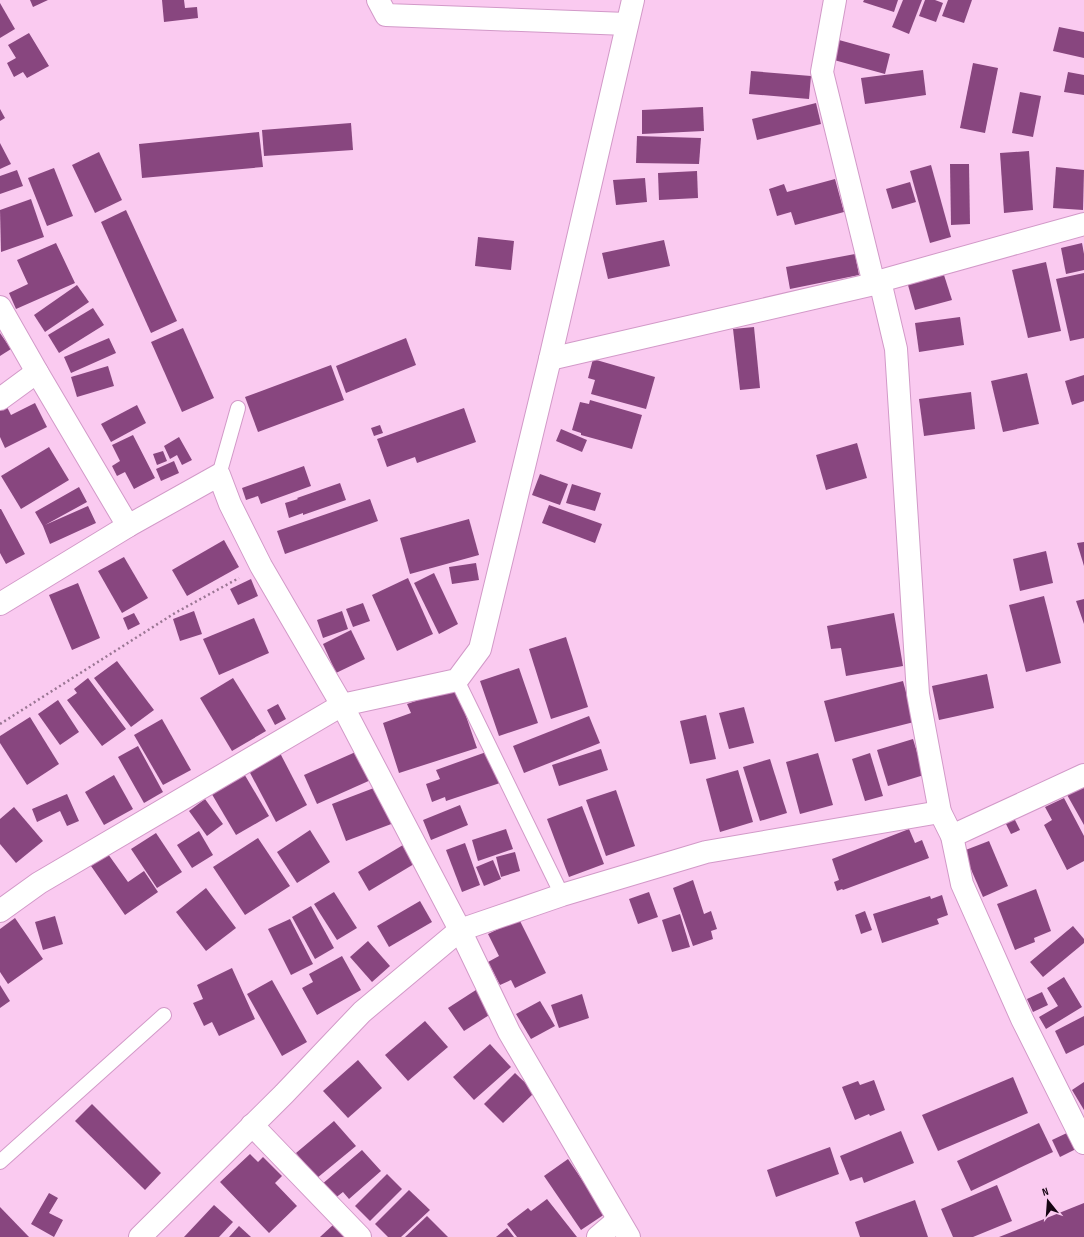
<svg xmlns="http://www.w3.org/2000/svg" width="1084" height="1237" font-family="'Sofia Sans Condensed',sans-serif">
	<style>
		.building { fill: #88467f }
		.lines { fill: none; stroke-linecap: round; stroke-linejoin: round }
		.service-casing { stroke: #d299c8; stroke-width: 16 }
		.minor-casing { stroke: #d299c8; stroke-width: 24 }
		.path { stroke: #9a7693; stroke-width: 2.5; stroke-dasharray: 2 3; stroke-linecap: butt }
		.service { stroke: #fff; stroke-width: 14 }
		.minor { stroke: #fff; stroke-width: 22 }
	</style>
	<rect width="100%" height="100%" fill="#facaf0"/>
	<g class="building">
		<path d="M30 0H48L33 7Z"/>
		<path d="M162 0H184L185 8 197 7 198 18 164 22Z"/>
		<path d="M864 0H898L894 12 863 2Z"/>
		<path d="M903 0H922L909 34 892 27Z"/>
		<path d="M925 0H935L943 3 936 22 919 16Z"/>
		<path d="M948 0H972L964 23 942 16Z"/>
		<path d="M0 3 15 29 0 38Z"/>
		<path d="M1059 27 1084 32V58L1053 51Z"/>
		<path d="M29 33 49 66 27 78 23 72 14 77 7 63 16 58 8 45Z"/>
		<path d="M839 40 890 54 885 74 834 60Z"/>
		<path d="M973 63 998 68 985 133 960 128Z"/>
		<path d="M923 70 926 95 865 104 861 78Z"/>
		<path d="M751 71 811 76 809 99 749 94Z"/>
		<path d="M1068 72 1084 75V95L1064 92Z"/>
		<path d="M1020 92 1041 96 1033 137 1012 133Z"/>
		<path d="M816 103 821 124 757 140 752 119Z"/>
		<path d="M703 107 704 131 642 134V110Z"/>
		<path d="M0 109 5 118 0 121Z"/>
		<path d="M351 123 353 150 264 156 262 130Z"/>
		<path d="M259 132 263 167 142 178 139 144Z"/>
		<path d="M637 136 701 138 699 164 636 163Z"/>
		<path d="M0 143 11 164 0 169Z"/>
		<path d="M1029 151 1033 210 1004 213 1000 153Z"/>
		<path d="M99 152 122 200 95 213 72 165Z"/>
		<path d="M950 164H969L970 224 951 225Z"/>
		<path d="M931 165 951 237 930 243 910 171Z"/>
		<path d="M1056 167 1084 170 1083 210 1053 208Z"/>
		<path d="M54 168 73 216 47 226 28 178Z"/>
		<path d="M17 170 23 186 0 194V176Z"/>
		<path d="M697 171 698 198 659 200 658 173Z"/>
		<path d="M645 178 647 202 616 205 613 180Z"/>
		<path d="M835 179 844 212 795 225 791 212 777 216 769 189 784 184 787 192Z"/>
		<path d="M910 182 916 202 892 209 886 189Z"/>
		<path d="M31 199 44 237 1 252 0 210Z"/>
		<path d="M126 210 177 321 151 333 101 222Z"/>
		<path d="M478 237 514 241 511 270 475 266Z"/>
		<path d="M664 240 670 266 608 279 602 253Z"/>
		<path d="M56 243 75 283 16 309 9 293 28 284 17 260Z"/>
		<path d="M1082 243 1084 254V270L1066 274 1061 248Z"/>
		<path d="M855 254 859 275 790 289 786 267Z"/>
		<path d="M1046 262 1061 331 1028 338 1012 270Z"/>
		<path d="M1084 273V338L1070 341 1056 279Z"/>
		<path d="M944 275 952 300 915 310 908 285Z"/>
		<path d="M77 285 89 302 45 332 34 315Z"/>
		<path d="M93 308 104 325 59 353 48 335Z"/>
		<path d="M960 317 964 345 919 352 915 323Z"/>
		<path d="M754 327 760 388 740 390 733 329Z"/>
		<path d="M183 328 214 398 182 412 151 342Z"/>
		<path d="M0 333 11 349 0 356Z"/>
		<path d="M109 338 116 353 71 373 64 357Z"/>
		<path d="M406 338 416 365 346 393 336 366Z"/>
		<path d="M593 359 655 377 646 409 591 394 595 380 588 378Z"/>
		<path d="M331 365 344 400 258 432 245 397Z"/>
		<path d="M108 366 114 386 77 397 71 377Z"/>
		<path d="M1027 373 1039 424 1003 432 991 381Z"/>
		<path d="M1084 375V401L1072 405 1065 381Z"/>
		<path d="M971 392 975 429 924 436 919 399Z"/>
		<path d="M590 400 642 415 632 449 581 435V433L572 430 580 402 589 404Z"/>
		<path d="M35 403 47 427 5 448 0 437V411L7 407 11 415Z"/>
		<path d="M137 405 146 423 111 442 101 424Z"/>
		<path d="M464 408 476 442 417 463 415 457 387 467 377 439Z"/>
		<path d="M380 425 383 433 374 436 371 428Z"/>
		<path d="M561 429 587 440 582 452 556 441Z"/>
		<path d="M133 435 155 478 134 489 125 472 117 476 112 466 120 461 112 445Z"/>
		<path d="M179 437 192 460 182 465 177 455 170 459 164 446Z"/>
		<path d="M857 443 867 478 826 490 816 455Z"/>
		<path d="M49 447 69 480 21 509 1 476Z"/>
		<path d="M163 451 167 461 157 465 153 454Z"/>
		<path d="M174 461 179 473 161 481 156 469Z"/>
		<path d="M304 466 311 486 261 504 258 496 246 500 242 488Z"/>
		<path d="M540 474 568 484 560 505 532 495Z"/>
		<path d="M340 483 346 500 303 515V513L289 518 285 503 298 499 297 498Z"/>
		<path d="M572 484 601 493 595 511 566 503Z"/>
		<path d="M79 487 87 502 45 525 88 506 96 523 50 544 43 526 35 512Z"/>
		<path d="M370 499 378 521 285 554 277 531Z"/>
		<path d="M549 505 602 524 595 543 542 523Z"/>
		<path d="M0 509H1L25 554 6 564 0 553Z"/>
		<path d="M469 519 479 555 410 574 400 538Z"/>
		<path d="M224 540 239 567 187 596 172 570Z"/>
		<path d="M1084 542V566L1077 543Z"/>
		<path d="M1046 551 1053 583 1020 591 1013 559Z"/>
		<path d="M124 557 148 598 122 613 98 571Z"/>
		<path d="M476 563 479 580 452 584 449 567Z"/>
		<path d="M434 573 458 624 439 634 414 583Z"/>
		<path d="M408 578 433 634 397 651 372 595Z"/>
		<path d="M251 579 258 596 238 605 230 589Z"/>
		<path d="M78 583 100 638 72 650 49 595Z"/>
		<path d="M1044 596 1061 663 1026 672 1009 605Z"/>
		<path d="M1084 599V624L1076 601Z"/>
		<path d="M363 603 370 621 353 627 346 609Z"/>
		<path d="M194 611 202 634 180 641 173 619Z"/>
		<path d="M342 611 348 629 323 638 317 620Z"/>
		<path d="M134 613 140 624 128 630 123 618Z"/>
		<path d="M894 613 903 666 846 676 841 648 831 649 827 626Z"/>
		<path d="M254 618 269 653 219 675 203 639Z"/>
		<path d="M351 630 365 659 336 673 323 644Z"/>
		<path d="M566 637 588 707 551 719 529 649Z"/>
		<path d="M117 661 154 710 131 727 94 678Z"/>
		<path d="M519 668 538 723 499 736 480 681Z"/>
		<path d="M987 674 994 708 939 720 932 686Z"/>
		<path d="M88 678 126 729 102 746 67 700 77 693 74 689Z"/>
		<path d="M233 678 266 731 232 751 200 698Z"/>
		<path d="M903 681 914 722 835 742 824 701Z"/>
		<path d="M456 687 477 748 399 773 383 723 411 713 407 704Z"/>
		<path d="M58 700 79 732 60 745 38 714Z"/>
		<path d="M278 704 286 719 275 725 267 710Z"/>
		<path d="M744 707 754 743 729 749 719 713Z"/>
		<path d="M706 715 716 759 690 764 680 721Z"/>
		<path d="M589 716 600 743 524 773 513 746Z"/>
		<path d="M30 717 59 764 27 785 0 743V736Z"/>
		<path d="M162 719 191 770 163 785 134 735Z"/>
		<path d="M913 739 924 775 888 786 877 750Z"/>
		<path d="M138 746 163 792 144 803 118 757Z"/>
		<path d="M601 749 608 770 559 786 552 765Z"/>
		<path d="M360 750 373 779 317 804 304 775Z"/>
		<path d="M489 751 500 783 446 801 445 797 432 802 426 784 440 779 436 770Z"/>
		<path d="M280 753 307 805 276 822 248 769Z"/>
		<path d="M818 753 833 805 800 814 786 762Z"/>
		<path d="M870 753 883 796 865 801 852 759Z"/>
		<path d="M770 759 787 813 760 821 743 767Z"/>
		<path d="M738 770 753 822 720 832 706 779Z"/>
		<path d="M243 772 269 816 236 835 210 791Z"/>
		<path d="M114 775 133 809 104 825 85 792Z"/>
		<path d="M1084 784V825L1066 793Z"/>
		<path d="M379 786 394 823 346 841 332 804Z"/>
		<path d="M616 790 635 846 606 856 586 800Z"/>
		<path d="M67 794 79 821 67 826 60 811 37 822 32 809Z"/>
		<path d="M1064 798 1084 836V861L1067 870 1044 825 1052 820 1045 807Z"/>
		<path d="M205 799 223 824 207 836 189 811Z"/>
		<path d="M460 805 468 825 431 840 423 820Z"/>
		<path d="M582 806 604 864 569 877 547 819Z"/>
		<path d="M14 807 43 841 16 863 0 844V819Z"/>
		<path d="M1012 814 1020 830 1011 834 1003 818Z"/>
		<path d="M506 829 513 849 478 861 472 840Z"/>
		<path d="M909 829 915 843 922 840 929 858 843 890 842 889 837 891 834 882 839 880 832 859Z"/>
		<path d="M310 830 330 862 297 883 277 852Z"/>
		<path d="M199 831 213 855 192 868 177 845Z"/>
		<path d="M156 833 182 872 157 888 131 849Z"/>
		<path d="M258 838 290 886 245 915 213 867Z"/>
		<path d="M989 841 1008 886 983 897 963 851Z"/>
		<path d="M465 843 480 885 462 892 446 850Z"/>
		<path d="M403 845 414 864 369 891 358 872Z"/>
		<path d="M515 852 520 871 501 877 496 857Z"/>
		<path d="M108 854 128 882 144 871 158 892 125 915 91 866Z"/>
		<path d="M493 860 501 879 484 886 476 867Z"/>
		<path d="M693 880 704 914 711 911 717 929 711 931 713 939 693 946 673 888Z"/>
		<path d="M206 888 236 928 206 951 176 912Z"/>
		<path d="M1036 889 1051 931 1034 938 1035 942 1015 950 997 904Z"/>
		<path d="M334 892 357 928 337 940 314 904Z"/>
		<path d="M649 892 658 917 638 924 629 899Z"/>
		<path d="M942 895 948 915 937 919 939 924 882 943 873 914 930 896 931 899Z"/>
		<path d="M420 901 432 922 389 947 377 926Z"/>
		<path d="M311 906 334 948 315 959 292 917Z"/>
		<path d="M865 911 872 930 861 934 855 915Z"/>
		<path d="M680 914 690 947 672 952 662 920Z"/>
		<path d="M55 916 63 944 43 950 35 922Z"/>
		<path d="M15 918 43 959 8 984 0 972V929Z"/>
		<path d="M290 919 313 964 291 975 268 929Z"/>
		<path d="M519 919 546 973 515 988 511 980 500 985 488 962 499 956 488 934Z"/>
		<path d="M1073 926 1084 939V943L1043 977 1030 962Z"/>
		<path d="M368 941 390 966 372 982 350 957Z"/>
		<path d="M342 956 361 990 317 1015 302 988 313 982 309 974Z"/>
		<path d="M232 968 255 1019 219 1036 212 1022 204 1026 193 1003 203 999 197 985Z"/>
		<path d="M1064 977 1082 1007 1046 1029 1039 1017 1058 1006 1047 988Z"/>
		<path d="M272 980 307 1042 282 1056 247 994Z"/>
		<path d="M0 985 10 1001 0 1008Z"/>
		<path d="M479 988 494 1012 464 1031 448 1008Z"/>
		<path d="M1042 992 1048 1005 1033 1012 1027 999Z"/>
		<path d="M582 994 589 1018 559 1028 551 1005Z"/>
		<path d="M540 1001 555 1026 531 1039 516 1014Z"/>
		<path d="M1084 1016V1045L1066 1054 1055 1031Z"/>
		<path d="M425 1021 448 1047 408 1081 385 1055Z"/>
		<path d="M490 1044 511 1067 474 1100 453 1077Z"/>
		<path d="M358 1060 382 1088 348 1118 323 1091Z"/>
		<path d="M515 1073 535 1092 503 1123 484 1104Z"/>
		<path d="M1013 1077 1028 1113 938 1151 922 1115Z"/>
		<path d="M874 1080 885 1110 870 1116 869 1114 855 1120 842 1087 858 1081 860 1085Z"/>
		<path d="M1084 1082V1110L1072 1090Z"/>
		<path d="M92 1104 161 1173 145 1190 75 1121Z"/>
		<path d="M334 1121 356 1146 317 1178 296 1153Z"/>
		<path d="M1039 1123 1053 1152 971 1191 957 1161Z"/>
		<path d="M901 1131 914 1163 864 1183 862 1177 850 1181 840 1156Z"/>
		<path d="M1069 1132 1078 1148 1060 1157 1052 1140Z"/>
		<path d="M830 1147 839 1174 776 1197 767 1170Z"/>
		<path d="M362 1150 381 1171 349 1199 343 1192 334 1199 321 1185Z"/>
		<path d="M250 1154 258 1162 263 1157 282 1176 275 1183 297 1206 269 1233 220 1182Z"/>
		<path d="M568 1159 605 1214 581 1230 544 1176Z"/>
		<path d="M387 1174 402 1189 370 1221 355 1206Z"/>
		<path d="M997 1185 1012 1221 973 1237H953L941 1209Z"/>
		<path d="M409 1190 430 1210 401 1237H388L375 1224Z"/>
		<path d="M49 1193 58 1198 49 1213 63 1220 54 1237 31 1224Z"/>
		<path d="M547 1199 577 1237H517L507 1224 528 1208 531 1211Z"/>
		<path d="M915 1200 928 1237H860L855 1222Z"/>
		<path d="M1084 1203V1237H999Z"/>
		<path d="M214 1205 233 1222 219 1237H184Z"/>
		<path d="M0 1207 29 1237H0Z"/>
		<path d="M427 1216 448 1237H405Z"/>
		<path d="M334 1224 345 1237H320Z"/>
		<path d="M239 1226 251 1237H229Z"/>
		<path d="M507 1228 514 1237H496Z"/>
	</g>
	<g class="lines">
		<g class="service-casing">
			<g id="service">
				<path d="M219 475 238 408"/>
				<path d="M457 680 562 895"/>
				<path d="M0 1162 164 1015"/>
			</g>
		</g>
		<g class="minor-casing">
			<g id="minor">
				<path d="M378 0 386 15 627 24"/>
				<path d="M835 0 822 72 874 284"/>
				<path d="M880 281 896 349 918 694 940 812 952 836 962 884 1022 1019 1084 1143"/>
				<path d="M0 307 37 372 128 526"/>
				<path d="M550 359 874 284 880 281 1084 224"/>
				<path d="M0 399 37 372"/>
				<path d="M0 604 128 526 219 475 230 504 261 566 342 705 460 930 509 1032 629 1237"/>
				<path d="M952 836 1084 775"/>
				<path d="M0 911 39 883 342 705 457 680 480 649 550 359 633 0"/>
				<path d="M252 1125 360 1237"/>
				<path d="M140 1237 284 1094 362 1012 460 930 562 895 706 852 940 812"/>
				<path d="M598 1237 618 1220"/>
			</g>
		</g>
		<path class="path" d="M0 724 175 613 239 578"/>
		<use href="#service" class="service"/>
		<use href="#minor" class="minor"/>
	</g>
	<g transform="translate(1048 1201) rotate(343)" stroke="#facaf0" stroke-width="3" paint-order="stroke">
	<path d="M0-3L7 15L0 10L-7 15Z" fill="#160413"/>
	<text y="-6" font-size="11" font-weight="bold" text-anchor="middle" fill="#160413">N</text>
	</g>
</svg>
